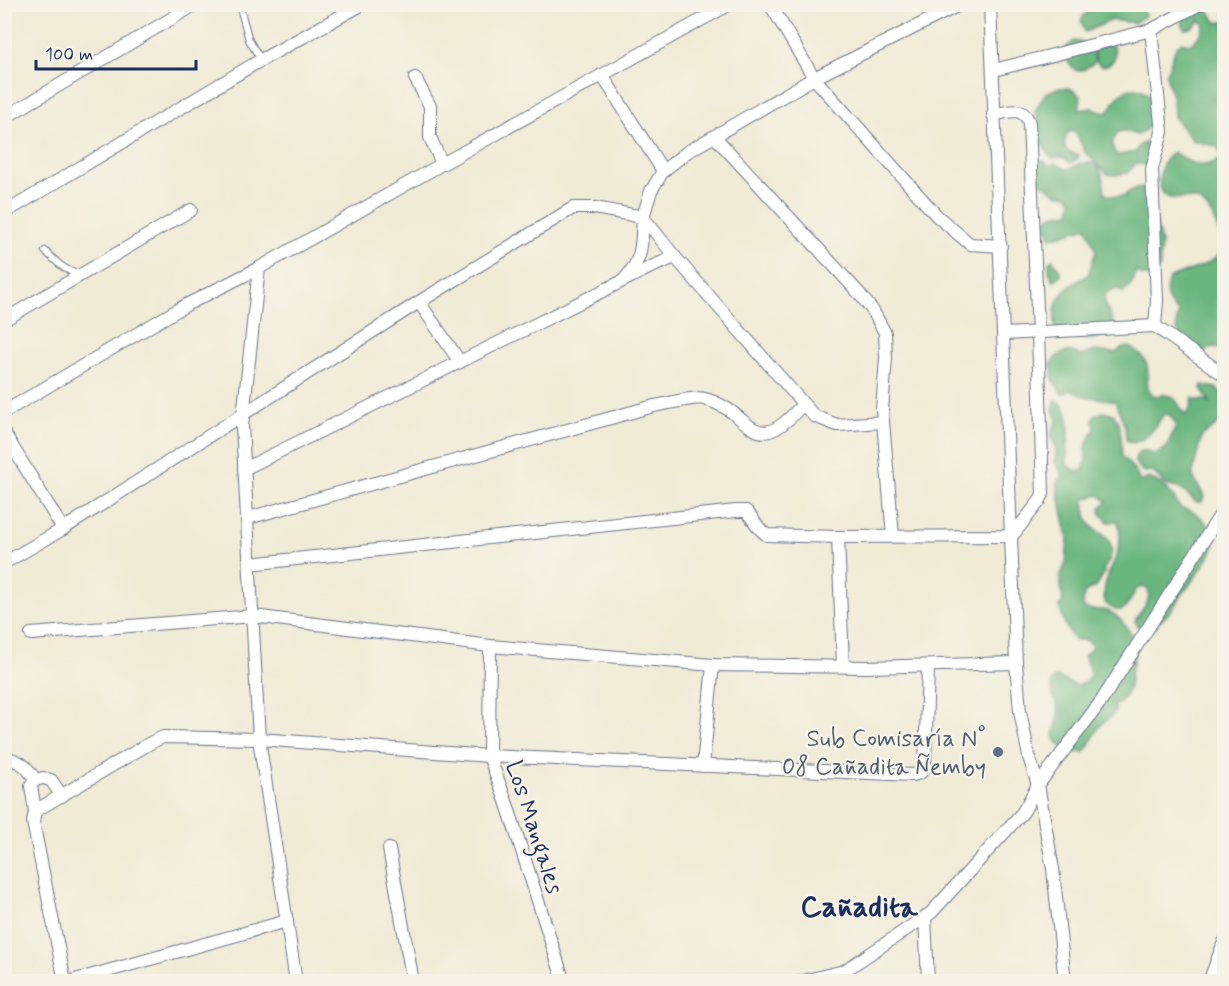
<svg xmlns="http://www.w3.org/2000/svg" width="1229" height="986" font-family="Mynerve,sans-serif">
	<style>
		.forest { fill: #6ab67f; stroke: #42726e; stroke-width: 1.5 }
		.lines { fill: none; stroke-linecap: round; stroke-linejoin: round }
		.service-casing { stroke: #667188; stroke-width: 8 }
		.minor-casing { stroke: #667188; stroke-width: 14 }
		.service { stroke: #fff; stroke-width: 6 }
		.minor { stroke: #fff; stroke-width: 12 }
		.service-dot { fill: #5c6f8a; stroke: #f7f3e8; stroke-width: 2 }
		.labels { text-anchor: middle; stroke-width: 4.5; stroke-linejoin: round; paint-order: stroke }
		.service-label { font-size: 24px; fill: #4e5e75; stroke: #f7f3e8; text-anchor: end }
		.street-label { font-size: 24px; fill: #1b2f5e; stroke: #f7f3e8 }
		.district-label { font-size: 30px; font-weight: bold; fill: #1b2f5e; stroke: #f7f3e8 }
	</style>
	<rect width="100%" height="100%" fill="#f7f3e8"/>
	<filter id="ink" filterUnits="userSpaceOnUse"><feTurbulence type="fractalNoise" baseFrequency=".0167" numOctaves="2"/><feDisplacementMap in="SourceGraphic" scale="12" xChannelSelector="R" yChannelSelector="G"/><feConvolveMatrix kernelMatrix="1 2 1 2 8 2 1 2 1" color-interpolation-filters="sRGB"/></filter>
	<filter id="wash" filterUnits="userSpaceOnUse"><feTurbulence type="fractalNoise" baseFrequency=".008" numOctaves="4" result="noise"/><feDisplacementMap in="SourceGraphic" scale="24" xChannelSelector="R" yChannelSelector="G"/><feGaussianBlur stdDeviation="1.35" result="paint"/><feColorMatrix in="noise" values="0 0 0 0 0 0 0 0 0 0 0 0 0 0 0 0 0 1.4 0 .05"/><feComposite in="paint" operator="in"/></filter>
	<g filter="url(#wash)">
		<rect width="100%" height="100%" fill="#f0ebd5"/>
		<g class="forest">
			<path d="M1103 5H1142L1145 16 1134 23 1112 20 1085 32 1081 20 1085 14Z"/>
			<path d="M1205 5 1217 23 1224 21V345L1219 348 1213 347 1202 353C1188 343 1169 333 1179 313 1167 304 1163 293 1169 279 1182 272 1211 266 1219 254 1223 248 1221 238 1219 232 1215 221 1209 206 1199 201 1189 196 1181 200 1171 198 1155 194 1159 173 1164 162 1166 158 1170 156 1173 152 1193 164 1199 171 1221 159L1218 147 1193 141 1174 117 1173 100 1166 74 1176 47 1182 42 1188 44 1193 43 1201 34 1204 24 1200 20 1191 28 1185 29 1182 23 1183 17Z"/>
			<path d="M1074 41C1085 41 1094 50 1095 62L1085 69 1077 71C1069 66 1065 58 1064 49Z"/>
			<path d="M1110 42C1119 53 1116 65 1101 66L1097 62 1093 48Z"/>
			<path d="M1057 88H1070L1081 96 1079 110 1092 108 1104 113 1108 112C1113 105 1118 94 1126 90 1146 78 1174 117 1137 135L1124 131 1118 132C1112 141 1110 146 1117 155L1136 152C1138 145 1142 143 1149 141L1155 143 1149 166 1136 163 1128 173 1114 175 1107 174 1085 152 1077 135 1071 131 1066 135 1064 147 1068 152 1079 155 1078 158 1070 163 1063 157 1051 158 1041 141 1035 111 1045 94Z"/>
			<path d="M1040 160 1046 162 1047 166 1055 163 1066 169C1073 168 1078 163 1086 163 1103 161 1104 182 1105 194L1107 195 1126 197 1125 194C1133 190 1139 185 1148 188L1161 243 1160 268 1150 276H1143L1137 272 1132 283 1123 293 1118 289 1107 292C1100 305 1111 311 1113 323 1113 329 1110 331 1105 334 1086 346 1076 335 1056 330 1050 298 1063 290 1088 275L1096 251 1087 227 1051 238 1045 224 1047 218 1053 215 1070 212 1072 200 1068 195 1056 193 1039 181 1037 178 1035 163Z"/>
			<path d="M1052 259 1059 269 1061 275 1054 281 1049 272V262Z"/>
			<path d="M1130 347C1137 351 1144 357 1147 365 1150 377 1141 393 1159 397L1161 395C1177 394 1177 404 1185 415L1190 410 1193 398 1195 400H1207L1211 404 1201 389 1202 385 1216 388 1224 397C1225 410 1222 422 1211 430 1209 432 1205 433 1203 435 1201 437 1192 473 1193 475 1195 483 1201 489 1204 496L1202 502H1196L1181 489 1166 485 1152 471 1143 472 1135 462 1136 456 1140 451H1147L1155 455 1167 447 1176 425 1170 415 1164 414C1156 426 1148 440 1133 443L1126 440 1125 426 1115 401 1083 396 1071 390 1062 394 1053 380 1051 363C1059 353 1069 347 1080 356L1095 351 1115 353 1123 348Z"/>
			<path d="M1056 400C1077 411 1066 447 1067 465L1076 471H1082L1086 462V446L1095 428 1093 420 1096 414C1099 414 1102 412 1105 412 1124 411 1121 446 1122 457L1135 470 1140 482 1149 478C1163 483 1173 495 1180 508 1192 510 1199 514 1207 524 1209 526 1212 528 1214 531 1221 544 1198 574 1190 584 1175 604 1170 620 1144 629L1138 626 1135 621C1140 609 1152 604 1148 589L1142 587 1136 589C1128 605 1124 619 1105 603 1099 572 1127 560 1118 521L1108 522 1100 512 1102 506 1107 502 1099 495 1087 498 1084 501C1085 509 1086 517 1090 524 1094 530 1100 532 1105 536 1116 547 1111 560 1103 570L1105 572 1095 588 1089 589 1084 594 1083 607C1092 613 1101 607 1110 612 1121 618 1133 633 1135 646 1137 655 1132 665 1131 674 1129 690 1128 695 1115 706V713L1100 726 1085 752 1068 753 1056 741 1054 735 1059 714 1056 702 1053 697 1051 682 1056 677C1071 681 1078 695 1091 674L1084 656 1093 647 1087 640H1074L1065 625 1059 606 1063 601 1060 578 1066 562 1068 539 1058 490 1057 483 1063 476 1055 461 1056 448 1051 434 1057 421 1053 409Z"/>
		</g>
	</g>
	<g filter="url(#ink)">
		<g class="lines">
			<g class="service-casing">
				<g id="service">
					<path d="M239 4 249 40 261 60"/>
					<path d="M45 251C56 261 64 271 79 274"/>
				</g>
			</g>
			<g class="minor-casing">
				<g id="minor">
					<path d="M770 4 814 78 937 216 970 244 1001 246"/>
					<path d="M990 4 1016 663 1020 711 1029 757 1038 785 1053 869 1065 982"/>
					<path d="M1151 30 1162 132 1152 169 1157 301 1155 326"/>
					<path d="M994 70 1151 30 1200 4"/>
					<path d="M602 75 663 171"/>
					<path d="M415 78 430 106V137L442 164"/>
					<path d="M4 118 196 4"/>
					<path d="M715 137 858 292 873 311 885 333 886 358 882 410 893 536"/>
					<path d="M4 213 261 60 363 4"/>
					<path d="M419 302 460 362"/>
					<path d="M4 320 191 210"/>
					<path d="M1004 334 1155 326 1224 375"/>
					<path d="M4 412 186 305 259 268"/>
					<path d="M883 422 837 425 814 416 675 257 643 217 651 191 663 171 687 152 814 78 961 4"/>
					<path d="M4 433 63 529"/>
					<path d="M244 469 651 267 675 257"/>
					<path d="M248 518 654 406C667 404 694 396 705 399 754 412 752 463 803 404"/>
					<path d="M838 537 843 666"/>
					<path d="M4 563 63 529 419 302 573 208H595L643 217C641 246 644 257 624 280"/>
					<path d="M250 564 736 511H746C754 519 758 530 767 535L838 537 1012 536 1039 502 1043 494 1038 332 1029 123C1024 105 1007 112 993 115"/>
					<path d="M31 634 253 616 490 646 713 665 867 667 1016 663"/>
					<path d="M490 646 489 756 507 804 564 982"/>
					<path d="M4 757C21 761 27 766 35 780"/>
					<path d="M703 766 713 665"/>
					<path d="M62 796 51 780 43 778 35 780 31 786 35 811 33 822 65 982"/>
					<path d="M35 811 152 742 163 737 259 739 489 756 913 775 920 773 925 768 928 666"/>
					<path d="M389 849 413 982"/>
					<path d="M925 917 928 982"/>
					<path d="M68 982 287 921"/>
					<path d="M296 982 259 739 242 426 259 268 442 164 730 4"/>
					<path d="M799 982 844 971 931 913 1023 812 1038 785 1102 700 1224 509"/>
					<path d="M1209 982 1224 942"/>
				</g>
			</g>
			<use href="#service" class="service"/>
			<use href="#minor" class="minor"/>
		</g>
	</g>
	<circle class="service-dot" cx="998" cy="752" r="6"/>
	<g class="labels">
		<g class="service-label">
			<text x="986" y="746">Sub Comisaría N°<tspan x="986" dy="28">08 Cañadita Ñemby</tspan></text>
		</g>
		<g class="street-label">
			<text transform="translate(535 827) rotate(72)" y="8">Los Mangales</text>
		</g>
		<g class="district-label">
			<text x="859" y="916">Cañadita</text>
		</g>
	</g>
	<rect width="1229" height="986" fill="none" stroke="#f7f3e8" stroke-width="24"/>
	<path d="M36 60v9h160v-9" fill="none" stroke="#1b2f5e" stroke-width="3"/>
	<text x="45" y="60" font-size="18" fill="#1b2f5e" stroke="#f7f3e8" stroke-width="4.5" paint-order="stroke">100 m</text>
</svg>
